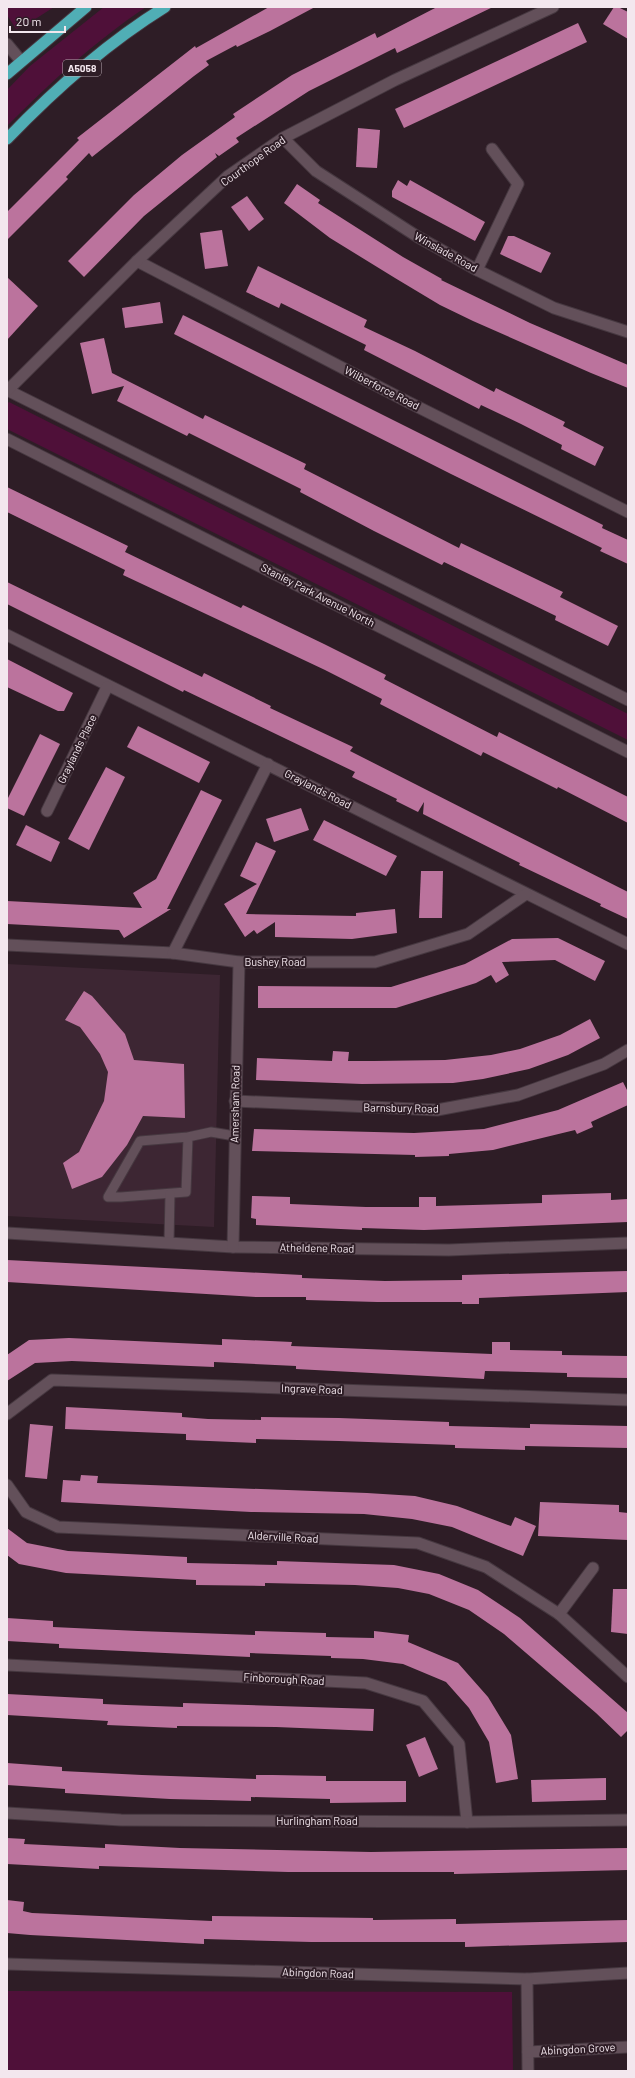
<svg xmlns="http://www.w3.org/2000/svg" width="635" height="2078" font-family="Barlow,sans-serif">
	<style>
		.built { fill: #3d2633 }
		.green { fill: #4f1039 }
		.building { fill: #bb739d }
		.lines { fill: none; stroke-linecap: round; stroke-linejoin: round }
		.service-casing { stroke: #463840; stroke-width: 11 }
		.minor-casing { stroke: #463840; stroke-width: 13 }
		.trunk-casing { stroke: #463840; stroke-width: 13 }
		.service { stroke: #63505a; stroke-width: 9 }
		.minor { stroke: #63505a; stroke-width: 11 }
		.trunk { stroke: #50aeb5; stroke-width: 11 }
		.labels { text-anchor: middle; stroke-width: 4; stroke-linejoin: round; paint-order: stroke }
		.shield { fill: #2e1d26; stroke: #b8aab2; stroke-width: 1 }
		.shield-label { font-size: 10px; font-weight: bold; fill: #f3e7ee }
		.street-label { font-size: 11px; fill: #f3e7ee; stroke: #2e1d26 }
	</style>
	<rect width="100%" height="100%" fill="#2e1d26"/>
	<path class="built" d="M7 964 220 975 214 1227 7 1216Z"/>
	<g class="green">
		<path d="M7 7H54L26 25 16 29 7 15Z"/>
		<path d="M104 7H146C93 43 52 81 7 126V90L30 66Z"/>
		<path d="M9 402 628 714V740L7 429V404Z"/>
		<path d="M7 1991 512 1992 513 2071H7Z"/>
	</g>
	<g class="building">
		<path d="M269 7H315L270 31 237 47 236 45 206 61 209 65 194 76 92 157 89 153 66 177 68 179 7 240V212L79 140 77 138 195 46 196 48Z"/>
		<path d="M437 7H493L397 53 395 48 309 91 236 138 239 142 219 156 215 153 217 157 144 216 84 277 68 261 134 195 182 155 235 117 233 114 292 75 375 33 377 38Z"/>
		<path d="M614 7H618L628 12V39L603 24Z"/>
		<path d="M578 23 587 42 404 128 395 109Z"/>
		<path d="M358 128 380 130 377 168 356 167Z"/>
		<path d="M398 180 407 186 410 180 485 222 475 241 392 197V191Z"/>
		<path d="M297 184 320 200 318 203 403 257 442 279 441 280 530 323 628 365V388L591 373 473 321 440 305 395 278 330 238 284 203Z"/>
		<path d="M247 196 264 219 249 231 231 207Z"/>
		<path d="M222 230 228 266 205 269 200 233Z"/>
		<path d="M508 236H514L551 253 541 273 500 254Z"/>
		<path d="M258 266 367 320 364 327 415 351 494 392 496 388 565 422 563 426 604 447 595 466 561 449 562 445 521 424 481 405 479 409 364 350 366 345 281 303 279 308 246 292Z"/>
		<path d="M7 277 38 306 7 340Z"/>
		<path d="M160 302 163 323 125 328 122 308Z"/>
		<path d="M183 315 603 525 602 528 628 540V564L600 551 602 548 451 474 174 334Z"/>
		<path d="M104 338 112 373 203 419 205 415 306 464 304 469 459 548 461 543 563 592 560 597 618 626 608 646 555 620 556 616 444 562 442 565 374 531 300 492 301 489 189 433 187 436 117 401 124 386 92 394 80 343Z"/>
		<path d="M7 487 128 546 125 552 241 608 243 605 324 644 386 675 384 679 458 717 497 737 499 732 628 797V823L558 787 557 789 483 752 481 756 380 704 382 699 325 670 123 575 125 570 7 512Z"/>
		<path d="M7 582 202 677 204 673 271 706 270 708 353 747 350 751 628 892V919L600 906 601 904 519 865 520 863 423 814 424 802 418 812 396 801 397 799 352 777 355 772 184 690 183 692 7 604Z"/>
		<path d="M7 659 73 693 64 711H58L7 687Z"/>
		<path d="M138 726 210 762 199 783 127 747Z"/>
		<path d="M40 734 60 744 24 816 7 808V800Z"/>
		<path d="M106 767 125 777 89 850 68 839Z"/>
		<path d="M201 790 222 800 167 909H171L124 938 119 930 7 924V901L142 908 133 893 156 879Z"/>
		<path d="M301 808 309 830 274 842 266 819Z"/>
		<path d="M324 820 397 856 386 876 313 840Z"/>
		<path d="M26 825 60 842 51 862 16 845Z"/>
		<path d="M256 842 276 851 246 914 356 916V913L395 909 397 933 352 939 275 937V922L257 934 254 930 245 937 224 904 257 884 240 876Z"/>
		<path d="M421 871H443L442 918H419Z"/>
		<path d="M558 938 605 961 595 981 555 960 502 962 509 975 496 983 491 975 476 983 396 1008H258V986L391 987 465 964 512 939Z"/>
		<path d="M84 991 92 996 125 1034 134 1060 184 1064 185 1118 143 1116 127 1145 102 1177 72 1189 63 1163 79 1152 104 1101 108 1072 100 1054 80 1027 65 1020Z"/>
		<path d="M590 1019 600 1038 568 1055 529 1069 483 1079 453 1083 362 1084 256 1080 257 1058 332 1061 333 1051 349 1052 348 1061H374L445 1060 491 1055 520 1049 560 1035Z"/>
		<path d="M623 1082 628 1092V1105L591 1122 593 1127 577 1134 575 1130 493 1150 449 1154V1156L415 1157V1155L252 1151 254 1129 414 1133 484 1129 558 1110Z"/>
		<path d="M611 1193V1200L628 1199V1222L424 1230 362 1228V1230L256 1225V1219L251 1218 252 1196 290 1197V1204L366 1207H419V1197H436V1206L542 1203V1195Z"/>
		<path d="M7 1260 302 1275V1278L385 1281 462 1280V1275L628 1271V1292L479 1298V1304H462V1302H377L306 1300V1297H256L7 1282Z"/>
		<path d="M69 1338 222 1345V1339L292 1342 291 1346 492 1354V1342H510V1350L562 1351V1355L628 1356V1378L567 1377V1373L485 1371 484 1379 296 1369V1366L214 1362V1367L72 1361 35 1363 7 1381V1355L29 1340Z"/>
		<path d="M66 1407 182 1413V1417L208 1419 261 1420V1417L339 1418 449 1422V1426L491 1427 530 1428V1424L628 1426V1448L525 1446V1450L455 1448V1445L339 1441 256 1439V1443L186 1440V1434L65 1429Z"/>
		<path d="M30 1424 53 1426 47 1479 25 1477Z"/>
		<path d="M81 1475 98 1476 97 1483 367 1493 415 1496 457 1506 511 1526 515 1517 536 1526 523 1556 452 1527 412 1519 364 1514 251 1512 61 1502 63 1480 80 1481Z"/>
		<path d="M540 1502 619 1505V1512L628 1513V1540L538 1536Z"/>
		<path d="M7 1528 27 1543 68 1551 187 1557V1563L277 1565V1561L394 1565 439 1574 478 1590 520 1618 628 1713V1730L621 1737 596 1713 504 1634 469 1610 429 1594 398 1588 355 1585 265 1583V1586L196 1585V1580L66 1573 19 1564 7 1555Z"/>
		<path d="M613 1589H628V1634L611 1632Z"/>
		<path d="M7 1618 53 1621V1627L138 1631 255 1635V1631L326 1633V1637L374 1638V1631L409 1635 408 1642 458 1663 488 1697 511 1735 518 1779 496 1783 489 1742 469 1708 446 1682 403 1664 363 1659 331 1658V1656L250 1653V1657L59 1648V1644L7 1641Z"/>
		<path d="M7 1694 103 1699V1704L126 1705 183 1707V1703L374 1709 373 1731 276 1727 177 1726V1728L107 1725 108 1721 7 1715Z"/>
		<path d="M425 1737 438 1769 419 1777 406 1745Z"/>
		<path d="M7 1763 62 1767V1771L142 1775 256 1779V1775H273L326 1776V1781H406V1802L330 1803V1799L251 1797V1801L170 1799 65 1793V1789L7 1785Z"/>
		<path d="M606 1778V1800L532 1802 531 1780Z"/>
		<path d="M7 1838 25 1839 24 1844 105 1848V1844L180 1848 371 1852 628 1848V1870L454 1874V1872H288L99 1866V1869L7 1864Z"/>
		<path d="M7 1900 24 1902 23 1911 32 1913 212 1921V1916L373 1918V1920L456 1919V1924L628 1920V1942L465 1947V1942H311L204 1939V1944L30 1935 7 1933Z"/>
	</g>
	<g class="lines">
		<g class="service-casing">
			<g id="service">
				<path d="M188 1137 140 1141 108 1197H121L186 1192 188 1137 211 1132 235 1136"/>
				<path d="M169 1242 170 1194"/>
			</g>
		</g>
		<g class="minor-casing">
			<g id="minor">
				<path d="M7 44 21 61"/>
				<path d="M283 138 316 171 418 237 477 270 554 308 628 332"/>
				<path d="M137 261 408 402 628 512"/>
				<path d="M477 270 518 184 492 149"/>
				<path d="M7 390 628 700"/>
				<path d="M7 391 137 261 228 176 283 138 395 80 553 7"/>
				<path d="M7 439 628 752"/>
				<path d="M7 635 628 944"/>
				<path d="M47 811 107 687"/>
				<path d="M7 945 173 953 239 962H375L468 934 526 894"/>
				<path d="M173 953 268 764"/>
				<path d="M235 1101 437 1110 518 1095 604 1064 628 1050"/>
				<path d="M7 1233 233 1247 449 1250 628 1243"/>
				<path d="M233 1247 239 962"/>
				<path d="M7 1414 52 1380 628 1400"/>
				<path d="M7 1485 26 1512 58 1527 418 1543 486 1567 559 1614 628 1677"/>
				<path d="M559 1614 593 1568"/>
				<path d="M7 1665 366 1683 423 1701 459 1744 467 1822"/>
				<path d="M7 1813 121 1820 467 1822 628 1820"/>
				<path d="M7 1964 527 1979 628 1973"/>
				<path d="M527 1979 528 2071"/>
				<path d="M528 2052 628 2047"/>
			</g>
		</g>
		<g class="trunk-casing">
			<g id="trunk">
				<path d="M7 74 86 7"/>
				<path d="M7 139C54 90 107 43 165 7"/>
			</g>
		</g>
		<use href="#service" class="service"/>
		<use href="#minor" class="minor"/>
		<use href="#trunk" class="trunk"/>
	</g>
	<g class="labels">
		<rect class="shield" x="63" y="60" width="38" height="16" rx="3"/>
		<g class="shield-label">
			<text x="82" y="72">A5058</text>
		</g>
		<g class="street-label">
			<text transform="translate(253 161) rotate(-36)" y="4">Courthope Road</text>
			<text transform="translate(446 252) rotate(29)" y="4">Winslade Road</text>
			<text transform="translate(382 388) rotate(27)" y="4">Wilberforce Road</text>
			<text transform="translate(318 595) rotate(27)" y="4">Stanley Park Avenue North</text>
			<text transform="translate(77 749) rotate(-64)" y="4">Graylands Place</text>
			<text transform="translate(318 789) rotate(27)" y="4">Graylands Road</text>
			<text x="275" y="966">Bushey Road</text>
			<text transform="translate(235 1104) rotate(-89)" y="4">Amersham Road</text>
			<text transform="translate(401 1108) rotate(1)" y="4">Barnsbury Road</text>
			<text transform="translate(317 1248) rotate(1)" y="4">Atheldene Road</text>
			<text transform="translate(312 1389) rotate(2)" y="4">Ingrave Road</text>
			<text transform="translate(283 1537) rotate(3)" y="4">Alderville Road</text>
			<text transform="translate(284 1679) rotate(3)" y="4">Finborough Road</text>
			<text x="317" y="1825">Hurlingham Road</text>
			<text transform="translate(318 1973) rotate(2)" y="4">Abingdon Road</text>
			<text transform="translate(578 2049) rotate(-3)" y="4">Abingdon Grove</text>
		</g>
	</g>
	<rect width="635" height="2078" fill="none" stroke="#f3e7ee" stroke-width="16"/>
	<path d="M10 26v6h55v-6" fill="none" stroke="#f3e7ee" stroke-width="2"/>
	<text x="16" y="26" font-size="12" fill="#f3e7ee" stroke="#2e1d26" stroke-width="3" paint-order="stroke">20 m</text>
</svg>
